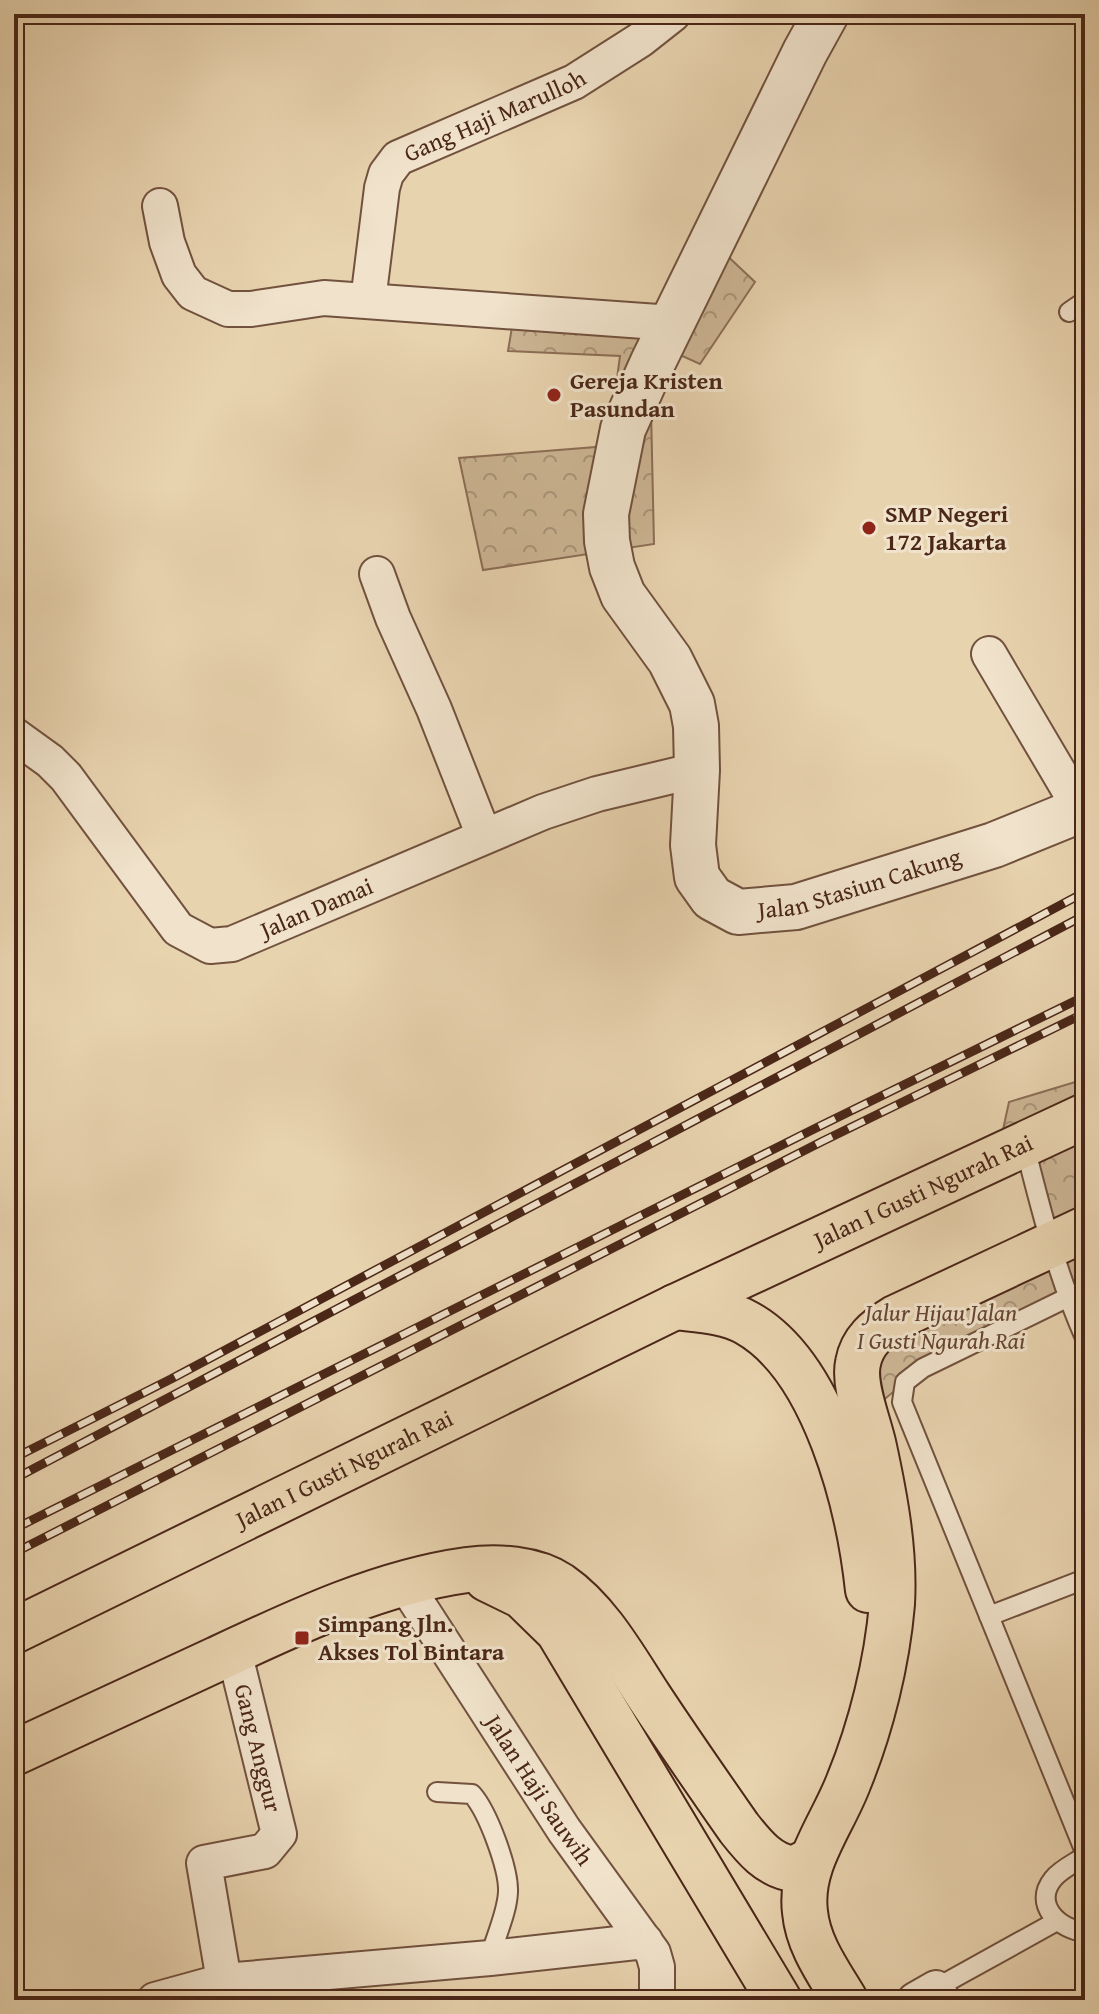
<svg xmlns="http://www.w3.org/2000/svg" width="1099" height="2014" font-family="'Gentium Book Plus',serif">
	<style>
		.park { fill: url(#park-crowns); stroke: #8c6e56; stroke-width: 2 }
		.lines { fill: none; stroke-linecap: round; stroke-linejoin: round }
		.service-casing { stroke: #72523e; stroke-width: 22 }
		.minor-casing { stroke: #72523e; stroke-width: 38 }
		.tertiary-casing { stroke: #72523e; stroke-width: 48 }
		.primary-casing { stroke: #4b2718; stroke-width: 48 }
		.service { stroke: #f0e2cb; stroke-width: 18 }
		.minor { stroke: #f0e2cb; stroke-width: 34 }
		.tertiary { stroke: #f0e2cb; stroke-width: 44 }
		.primary { stroke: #e8d3af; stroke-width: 44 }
		.rail-casing { stroke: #4b2718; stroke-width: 9 }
		.rail { stroke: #f0e2cb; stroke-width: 6; stroke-dasharray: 18; stroke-linecap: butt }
		.poi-dot { fill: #8f2418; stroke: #f0e2cb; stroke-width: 3 }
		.labels { text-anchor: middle; stroke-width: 6; stroke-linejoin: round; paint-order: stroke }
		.street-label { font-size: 24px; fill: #4b2718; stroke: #f0e2cb }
		.poi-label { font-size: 24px; font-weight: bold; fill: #4b2718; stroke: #f0e2cb; text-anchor: start }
		.park-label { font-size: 24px; font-style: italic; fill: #654431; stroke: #f0e2cb }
	</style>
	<defs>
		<pattern id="park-crowns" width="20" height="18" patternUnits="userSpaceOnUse" patternTransform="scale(2)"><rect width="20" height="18" fill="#cdb695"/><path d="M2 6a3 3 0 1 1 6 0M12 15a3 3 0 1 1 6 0" fill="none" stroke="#a89479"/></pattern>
	</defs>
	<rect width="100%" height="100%" fill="#e8d3af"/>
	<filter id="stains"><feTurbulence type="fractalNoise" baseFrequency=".0025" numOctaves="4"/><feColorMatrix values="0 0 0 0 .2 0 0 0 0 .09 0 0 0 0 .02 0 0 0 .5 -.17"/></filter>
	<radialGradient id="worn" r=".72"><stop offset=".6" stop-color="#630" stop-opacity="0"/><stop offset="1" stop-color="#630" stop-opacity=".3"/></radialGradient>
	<g class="park">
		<path d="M701 231 755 282 700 364 678 354 651 409 654 544 483 570 459 458 608 446 620 356 508 351 513 321 657 314Z"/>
		<path d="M1085 1079V1289L905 1382 867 1414 858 1365 1050 1245 1024 1143 997 1157 1009 1102Z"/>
	</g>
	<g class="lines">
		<g class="service-casing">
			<g id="service">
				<path d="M1069 312 1085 301"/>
				<path d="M1024 1143C1041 1210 1057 1275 1085 1338"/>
				<path d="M1085 1289 923 1368 905 1382 902 1402 1085 1852"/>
				<path d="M989 1616 1085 1579"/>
				<path d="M437 1792 472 1794C488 1812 509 1869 508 1892 507 1914 495 1937 490 1958"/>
				<path d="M1085 1856C1075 1863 1061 1869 1053 1879 1032 1905 1060 1930 1085 1932"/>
				<path d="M936 1988 1057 1921"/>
			</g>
		</g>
		<g class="minor-casing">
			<g id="minor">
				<path d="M160 206 167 242 179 275 193 293 228 309H251L324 298 672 323"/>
				<path id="s1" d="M368 301 382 188 386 174 398 158 574 82 640 40 673 14"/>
				<path d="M377 574 393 618 434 709 484 836"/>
				<path d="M989 654 1081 810"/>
				<path id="s2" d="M14 735 50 761 66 777 178 929 210 946 232 944 543 812 597 794 697 770"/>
				<path id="s3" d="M405 1584 564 1830 653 1953 657 1967V2000"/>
				<path d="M224 1981 204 1863 265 1851 279 1834 234 1651"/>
				<path d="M155 2000 224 1981 490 1958 645 1941"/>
				<path d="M915 2000 936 1988 943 2000"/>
			</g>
		</g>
		<g class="tertiary-casing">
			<g id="tertiary">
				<path id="s4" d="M826 14 805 52 653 362 623 429 606 514 607 541 612 567 623 595 670 660 692 704 696 726 697 770 693 845 697 877 712 898 738 912 796 907 994 845 1085 808"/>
			</g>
		</g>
		<g class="primary-casing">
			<g id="primary">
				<path d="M675 1307C699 1310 726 1311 747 1323 825 1367 859 1506 868 1590"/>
				<path d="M487 1579 522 1596 558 1631 779 2000"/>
				<path id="s5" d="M14 1631 675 1307 1085 1116"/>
				<path d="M14 1753C82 1722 149 1690 217 1659 296 1622 380 1582 467 1570 497 1566 534 1568 560 1585 599 1612 625 1660 650 1698 679 1742 709 1785 739 1828 754 1847 769 1866 794 1869L811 1860"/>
				<path d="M845 2000C829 1973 808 1945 805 1912 799 1864 833 1824 849 1781 871 1727 887 1663 892 1604 895 1551 885 1498 874 1447 869 1423 853 1386 858 1363 862 1341 877 1329 895 1318L1085 1229"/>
			</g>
		</g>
		<use href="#service" class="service"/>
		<use href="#minor" class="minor"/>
		<use href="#tertiary" class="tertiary"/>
		<use href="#primary" class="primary"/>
		<g class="rail-casing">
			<g id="rail">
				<path d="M14 1458 171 1379 1085 892"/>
				<path d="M14 1479 1085 915"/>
				<path d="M14 1529 818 1127 1085 996"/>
				<path d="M14 1553 823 1141 1085 1013"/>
			</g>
		</g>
		<use href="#rail" class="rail"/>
	</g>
	<g class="poi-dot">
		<circle cx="554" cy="395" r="8"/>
		<circle cx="869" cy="528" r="8"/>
		<rect x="294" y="1630" width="16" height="16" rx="4"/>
	</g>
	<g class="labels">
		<g class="street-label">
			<text dy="8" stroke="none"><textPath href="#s1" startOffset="254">Gang Haji Marulloh</textPath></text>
			<text dy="8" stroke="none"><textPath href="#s4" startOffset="1116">Jalan Stasiun Cakung</textPath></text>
			<text dy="8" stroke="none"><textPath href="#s2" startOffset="406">Jalan Damai</textPath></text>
			<text dy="8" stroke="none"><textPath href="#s5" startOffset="1010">Jalan I Gusti Ngurah Rai</textPath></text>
			<text dy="8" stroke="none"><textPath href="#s5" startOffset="368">Jalan I Gusti Ngurah Rai</textPath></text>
			<text transform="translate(258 1748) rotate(76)" y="8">Gang Anggur</text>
			<text dy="8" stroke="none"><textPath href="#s3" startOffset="246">Jalan Haji Sauwih</textPath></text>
		</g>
		<g class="poi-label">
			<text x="570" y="389">Gereja Kristen<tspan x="570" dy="28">Pasundan</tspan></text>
			<text x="885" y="522">SMP Negeri<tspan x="885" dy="28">172 Jakarta</tspan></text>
			<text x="318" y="1632">Simpang Jln.<tspan x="318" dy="28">Akses Tol Bintara</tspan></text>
		</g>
		<g class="park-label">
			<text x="941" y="1321">Jalur Hijau Jalan<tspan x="941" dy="28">I Gusti Ngurah Rai</tspan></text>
		</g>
	</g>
	<rect width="1099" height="2014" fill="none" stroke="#e8d3af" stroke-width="48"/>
	<rect x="16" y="16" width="1067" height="1982" fill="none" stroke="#4b2718" stroke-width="4"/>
	<rect x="24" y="24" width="1051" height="1966" fill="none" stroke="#4b2718" stroke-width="2"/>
	<rect width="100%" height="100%" filter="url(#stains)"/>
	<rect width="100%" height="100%" fill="url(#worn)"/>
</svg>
